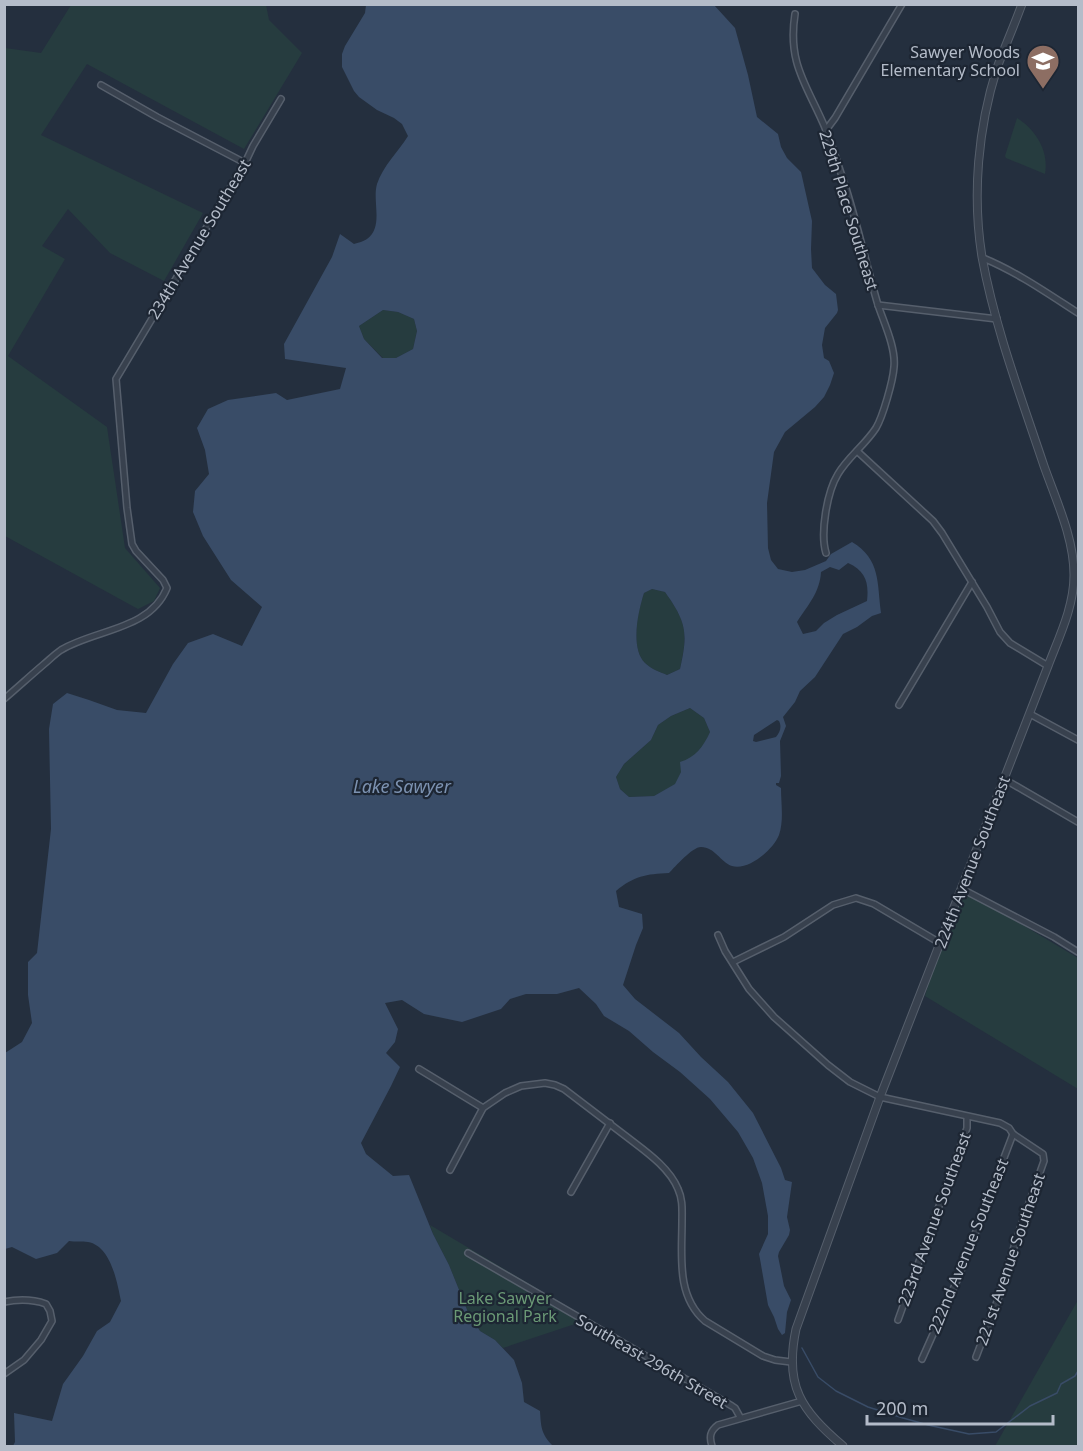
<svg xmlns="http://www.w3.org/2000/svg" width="1083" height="1451" font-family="'Noto Sans',sans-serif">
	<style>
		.green { fill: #263c3f }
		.water { fill: #394c67; fill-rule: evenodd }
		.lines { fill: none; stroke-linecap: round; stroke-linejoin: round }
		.stream { stroke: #394c67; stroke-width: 1.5 }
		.minor-casing { stroke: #565f6c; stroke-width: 8 }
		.tertiary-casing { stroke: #565f6c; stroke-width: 9 }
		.minor { stroke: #38414e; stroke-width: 5 }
		.tertiary { stroke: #38414e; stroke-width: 7 }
		.labels { text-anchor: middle; stroke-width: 4.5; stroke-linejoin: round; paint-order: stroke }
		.poi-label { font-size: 16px; fill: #b4bcc9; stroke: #1d2633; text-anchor: end }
		.street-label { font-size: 16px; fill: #b4bcc9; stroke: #1d2633 }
		.park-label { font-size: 16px; fill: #6b9a76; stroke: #1d2633 }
		.water-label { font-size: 18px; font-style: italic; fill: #7c92b1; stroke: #1d2633 }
	</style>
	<rect width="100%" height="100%" fill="#242f3e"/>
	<g class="green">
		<path d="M71 5H266L269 20 302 53 244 149 87 64 41 135 203 213 164 281 110 253 68 209 42 246 65 259 8 356 107 427 125 548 160 588 154 601 138 609 5 536V48L41 53Z"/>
		<path d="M1017 118C1036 130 1049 151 1045 174L1006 158 1005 156Z"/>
		<path d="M383 310 398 312 414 319 417 331 413 349 396 358H383L364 339 359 326Z"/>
		<path d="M652 589 665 592C687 623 688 633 680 669L667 675C660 672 651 669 645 663 630 648 638 611 644 593Z"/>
		<path d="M690 708 704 718 710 732 705 743 681 772 676 784 654 796 629 797 620 789 616 777 624 764 651 740 658 725 671 716Z"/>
		<path d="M962 889 1078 958V1089L925 996 940 943Z"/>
		<path d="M430 1225 587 1318 584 1321 503 1348 495 1340 480 1331 468 1312 449 1265 433 1234Z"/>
		<path d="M1078 1300V1446H995Z"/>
	</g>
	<path class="water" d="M366 5H714L735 28 748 75 757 117 778 134 781 147 787 158 801 172 812 221 811 249 812 268 825 285 836 294 838 310 837 313 825 328 822 345 824 358 829 361 834 373 830 385 824 397 815 407 785 432 774 452 767 503 768 548 771 560 778 569 792 572 805 570 826 561 831 554 852 542C881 559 877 584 881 613L872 616 857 627 843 634 815 677 800 691 795 702 783 717 786 726 780 741 781 776 779 783H776V785L781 788C781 803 784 821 779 835 773 850 748 871 732 866 720 862 715 847 701 847 692 847 675 867 669 873 646 874 634 876 616 891L619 907 642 914 643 928 636 945 623 985 635 999 679 1033 701 1057 728 1082 753 1113 781 1168 785 1180 792 1182 787 1217 790 1230 789 1235 779 1252 778 1256 784 1286 791 1300 787 1312 785 1333 782 1335 778 1329 774 1317 768 1305 760 1259 759 1254 768 1234V1216L762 1183 753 1158 738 1132 710 1099 680 1072 653 1052 629 1031 604 1016 596 1004 579 988 557 994H526L510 999 501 1009 462 1022 424 1014 402 1000 385 1003 398 1029 395 1042 386 1053 400 1067 391 1086 361 1143 366 1154 393 1176 409 1175 433 1234 449 1265 468 1312 480 1331 495 1340 514 1360 522 1383 524 1402 540 1411C541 1427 541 1434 553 1446H13L15 1442 14 1413 52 1421 63 1384 83 1356 97 1331 110 1322 121 1301C117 1282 111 1246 88 1242 82 1241 75 1242 69 1241L57 1253 36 1259 12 1247 5 1249V1053L22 1042 32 1023 28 995V962L37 953 51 829 49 729 53 704 67 693 89 700 117 710 146 713 173 664 188 643 213 634 242 646 262 607 231 580 203 536 193 512 195 491 209 474 205 450 197 428 208 409 228 400 276 393 287 400 340 389 346 368 285 359 284 344 332 257 340 234 354 244C358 243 364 241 367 239 384 227 372 201 377 184 383 166 398 152 408 136L402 124 394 118 377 110 359 97 354 91 342 67V54L345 46 365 13ZM383 310 398 312 414 319 417 331 413 349 396 358H382L364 339 359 326ZM848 563C866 571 869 583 867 601L837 615 824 623 816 631 803 634 797 622C808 605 820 592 821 572L830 567 839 570ZM652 589 665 592C687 623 688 633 680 669L667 675C660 672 651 669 645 663 630 648 638 612 644 593ZM690 708 704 718 710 732C703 747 696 757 680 762L681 772 675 784 654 796 629 797 620 789 616 777 624 764 651 740 658 725 671 716ZM777 720 779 721C782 727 780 732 776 737L756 742 753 741 754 735Z"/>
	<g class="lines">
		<path class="stream" d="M802 1348 818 1377 836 1391 868 1407 903 1418 928 1425 969 1434 996 1432 1030 1406 1057 1393 1061 1384 1075 1376 1078 1371"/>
		<g class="minor-casing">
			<g id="minor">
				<path d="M795 14C787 65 808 86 826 130 833 147 838 165 844 182 857 222 866 264 878 305 884 323 896 348 894 367 893 381 883 416 876 428 865 445 848 457 838 474 827 492 820 533 826 553"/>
				<path d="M101 85 157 117 245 163"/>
				<path d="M826 130 835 118 902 4"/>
				<path d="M983 258C1017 272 1047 293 1078 313"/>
				<path d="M878 305 997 319"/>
				<path d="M857 451 933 521 942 533 987 607 1000 632 1010 643 1048 666"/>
				<path d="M4 699C17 688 30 676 43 665 49 660 55 654 61 650 96 629 150 630 167 588L163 580 136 551 132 544 127 508 116 379 245 163 253 146 281 99"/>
				<path d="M899 705 972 582"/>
				<path d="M1030 714 1078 740"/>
				<path d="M1004 779 1078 822"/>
				<path d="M962 889 1054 937 1078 952"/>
				<path d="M718 935 725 951 749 989 774 1017 828 1065 850 1082 880 1097 1000 1123 1009 1128 1013 1134 1043 1154 1044 1161 1017 1237 998 1299 976 1357"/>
				<path d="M733 962 784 937 833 905 856 898 874 904 940 943"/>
				<path d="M419 1069 483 1108"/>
				<path d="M450 1170 483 1108 505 1093 521 1086 545 1083 555 1085 564 1089C585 1105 606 1121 627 1137 645 1151 669 1167 678 1189 683 1200 682 1210 682 1221 682 1256 676 1296 705 1321L763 1356 775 1360 791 1362"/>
				<path d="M571 1192 610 1123"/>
				<path d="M468 1253 732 1406 735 1408 740 1417"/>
				<path d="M4 1302C19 1299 32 1299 46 1304L50 1311 52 1321 41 1340 24 1360 4 1374"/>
				<path d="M898 1320 967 1128V1117"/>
				<path d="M922 1359 959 1276 1013 1134"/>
				<path d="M712 1446C709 1437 710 1431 718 1425L802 1401"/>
			</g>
		</g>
		<g class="tertiary-casing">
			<path id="tertiary" d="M843 1446C801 1410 784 1386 796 1329L880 1097 1048 666C1059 637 1074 607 1074 575 1074 538 1056 500 1044 466 1021 397 995 328 982 257 972 195 978 128 997 68 1005 46 1014 26 1022 4"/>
		</g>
		<use href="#minor" class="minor"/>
		<use href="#tertiary" class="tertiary"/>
	</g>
	<defs>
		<g id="school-pin" transform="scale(1.725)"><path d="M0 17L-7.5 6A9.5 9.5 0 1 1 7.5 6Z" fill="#8d6e63" stroke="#1d2633"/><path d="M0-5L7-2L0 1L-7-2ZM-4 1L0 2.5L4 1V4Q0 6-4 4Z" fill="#fff"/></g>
	</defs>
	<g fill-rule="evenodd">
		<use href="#school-pin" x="1043" y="61"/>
	</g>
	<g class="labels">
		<g class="poi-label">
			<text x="1020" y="58">Sawyer Woods<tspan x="1020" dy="18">Elementary School</tspan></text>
		</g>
		<g class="street-label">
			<text transform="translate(849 210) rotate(73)" y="6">229th Place Southeast</text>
			<text transform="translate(199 239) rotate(-59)" y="6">234th Avenue Southeast</text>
			<text transform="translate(972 862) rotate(-69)" y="6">224th Avenue Southeast</text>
			<text transform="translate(934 1219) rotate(-70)" y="6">223rd Avenue Southeast</text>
			<text transform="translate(968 1246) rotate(-68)" y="6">222nd Avenue Southeast</text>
			<text transform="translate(1010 1259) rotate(-71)" y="6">221st Avenue Southeast</text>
			<text transform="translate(652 1361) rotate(30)" y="6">Southeast 296th Street</text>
		</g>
		<g class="park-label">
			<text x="505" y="1304">Lake Sawyer<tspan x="505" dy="18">Regional Park</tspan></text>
		</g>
		<g class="water-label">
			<text x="402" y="793">Lake Sawyer</text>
		</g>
	</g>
	<rect width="1083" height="1451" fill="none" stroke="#b4bcc9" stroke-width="12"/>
	<path d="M867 1415v9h186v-9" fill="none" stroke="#b4bcc9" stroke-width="3"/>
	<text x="876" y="1415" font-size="18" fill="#b4bcc9" stroke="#1d2633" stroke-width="4.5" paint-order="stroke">200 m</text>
</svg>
